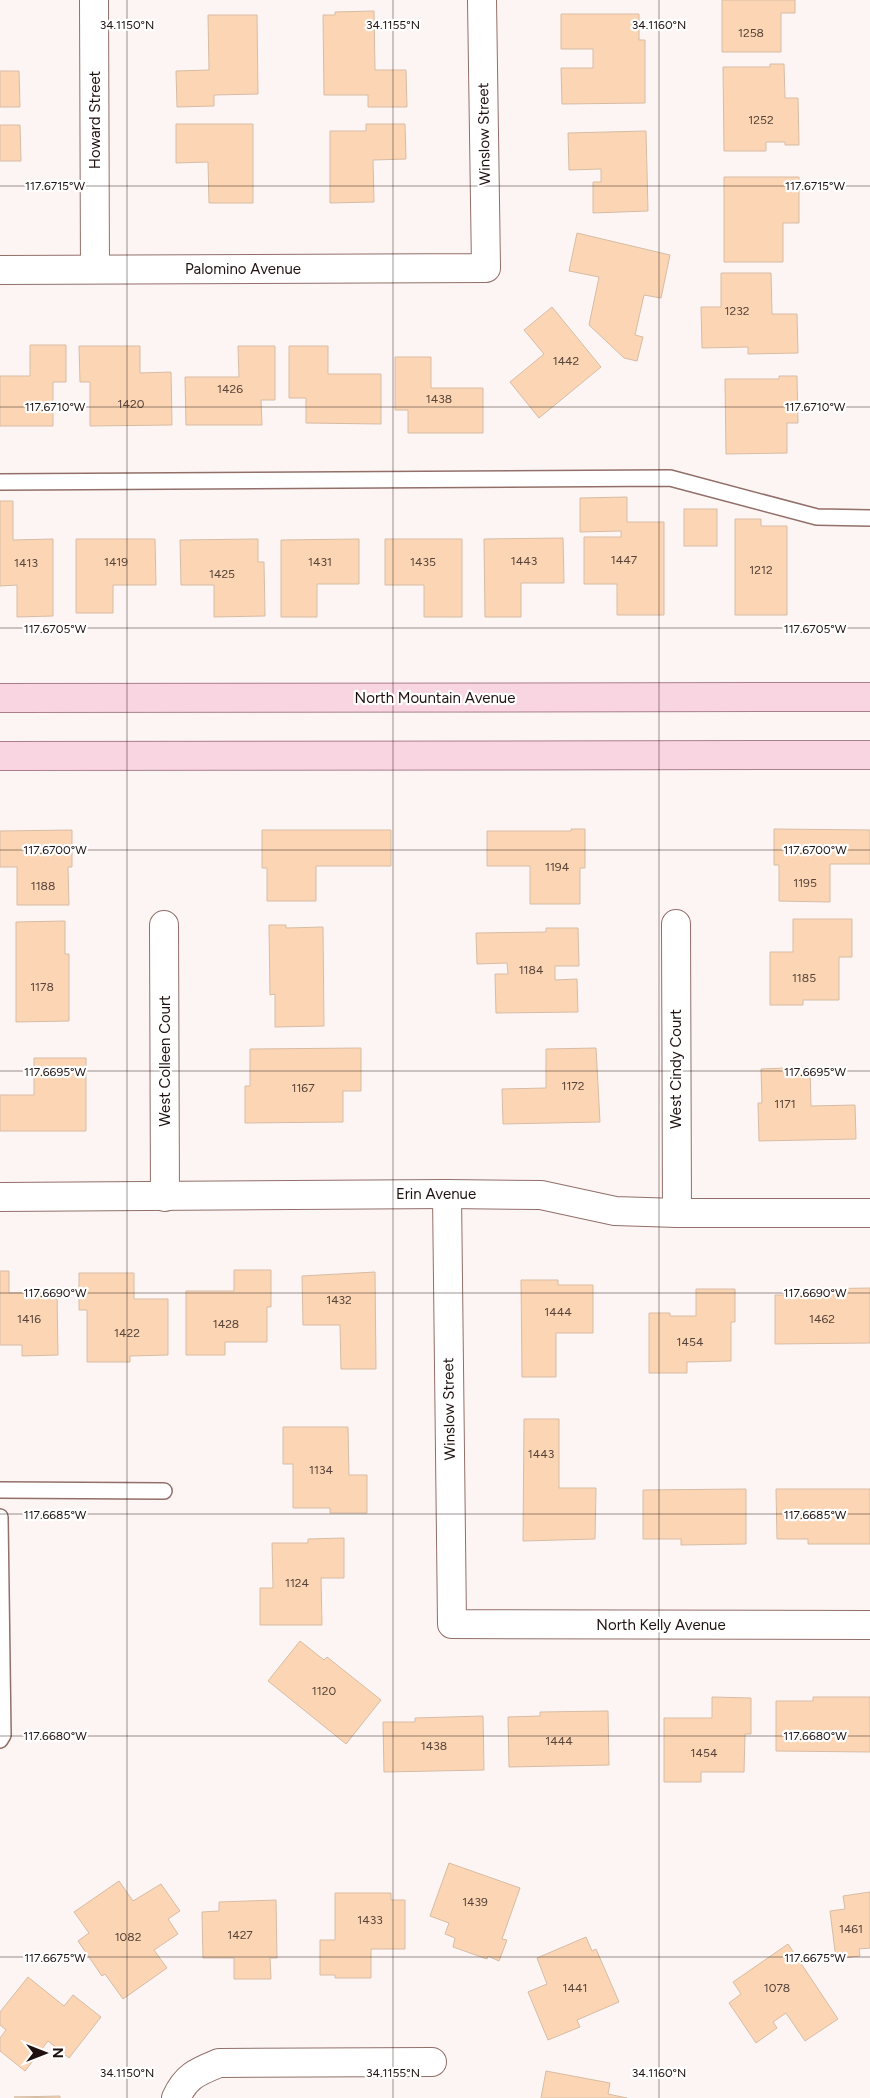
<svg xmlns="http://www.w3.org/2000/svg" width="870" height="2098" font-family="Figtree,sans-serif">
	<style>
		.building { fill: #fcd6b4; stroke: #d7bca4 }
		.lines { fill: none; stroke-linecap: round; stroke-linejoin: round }
		.lane-casing { stroke: #926f69; stroke-width: 18 }
		.street-casing { stroke: #926f69; stroke-width: 30 }
		.primary-casing { stroke: #aa7f8c; stroke-width: 30 }
		.lane { stroke: #fff; stroke-width: 15 }
		.street { stroke: #fff; stroke-width: 28 }
		.primary { stroke: #f9d5e2; stroke-width: 28 }
		.ticks { fill: none; stroke: #1f1210; stroke-width: 1; stroke-opacity: 0.45 }
		.labels { text-anchor: middle; stroke-width: 4.5; stroke-linejoin: round; paint-order: stroke }
		.number-label { font-size: 12px; fill: #564339 }
		.street-label { font-size: 15px; fill: #1f1210; stroke: #fff }
		.ticks-label { font-size: 12px; text-anchor: middle; fill: #1f1210; stroke: #fff; stroke-width: 4.5; stroke-linejoin: round; paint-order: stroke }
	</style>
	<rect width="100%" height="100%" fill="#fdf5f4"/>
	<g class="building">
		<path d="M722 0H795V13H781V52H722Z"/>
		<path d="M374 11 375 70H406L407 107H368V95H324L323 15H335V12Z"/>
		<path d="M561 14H639V40H645V103L562 104 561 68H593V49H561Z"/>
		<path d="M208 15H257L258 94 214 95V106L177 107 176 71 209 70Z"/>
		<path d="M770 64H784L785 98H798L799 145H785V142H766V151H724L723 67H770Z"/>
		<path d="M0 71H19L20 107H0Z"/>
		<path d="M176 124H253V203H209L208 162 176 163Z"/>
		<path d="M366 124H405L406 159 373 160 374 202 330 203V131H366Z"/>
		<path d="M0 125H20L21 161H0Z"/>
		<path d="M646 131 648 211 593 213V182H601V169L569 170 568 133Z"/>
		<path d="M724 177H799V223H783V262H724Z"/>
		<path d="M577 233 670 255 661 298 644 295 635 335 643 337 637 361 624 358 589 325 599 277 569 271Z"/>
		<path d="M721 273H771L772 314H797L798 353 748 354V347L702 348 701 307H721Z"/>
		<path d="M552 307 601 367 539 418 510 382 544 354 524 330Z"/>
		<path d="M30 345H66V382H53V426H0V376H30Z"/>
		<path d="M79 346H140V373L171 372 172 425 90 426V382H80Z"/>
		<path d="M238 346H275V400H261L262 425H186L185 377H239Z"/>
		<path d="M289 346H328V374H381V424L306 423V398H289Z"/>
		<path d="M395 357H431V388H483V433H408V410H395Z"/>
		<path d="M779 376H797L798 423H787V453L726 454 725 379H779Z"/>
		<path d="M627 497V522H664V615H617V584H584V537H621V531L580 532V498Z"/>
		<path d="M0 501H13V540L53 539V616L17 617V585L0 586Z"/>
		<rect x="684" y="509" width="33" height="37"/>
		<path d="M735 519H761V526H787V615H735Z"/>
		<path d="M563 538 564 583H521V617H485L484 539Z"/>
		<path d="M76 539H155L156 585H113V613H76Z"/>
		<path d="M258 539V562H264L265 616 214 617V585H181L180 540Z"/>
		<path d="M359 539V584H317V617H281V540Z"/>
		<path d="M385 539H462V617H424V585H385Z"/>
		<path d="M571 829H585V868H580V904H530V866H487V831H571Z"/>
		<path d="M774 829 870 830V864H830V902L779 901V865H774Z"/>
		<path d="M72 830V867H68L69 905H17V867H0V831Z"/>
		<path d="M262 830H391V866H316V901H267V868H262Z"/>
		<path d="M793 919H852V957H839V1000H803V1005H770V952H793Z"/>
		<path d="M65 921V954H69V1021L16 1022V922Z"/>
		<path d="M269 925H286V928L323 927 324 1026 275 1027V994L270 995Z"/>
		<path d="M546 928H578L579 966H555V980L577 979 578 1012 496 1013 495 974H508L507 963 477 964 476 933 546 932Z"/>
		<path d="M361 1048V1091H343V1122L245 1123V1086H250V1049Z"/>
		<path d="M596 1048 600 1122 503 1124 502 1089 546 1088V1049Z"/>
		<path d="M34 1058H86V1131H0V1095H34Z"/>
		<path d="M810 1067 811 1106 855 1105 856 1139 759 1141 758 1103H762L761 1069Z"/>
		<path d="M234 1270H271V1307H267V1342H225V1355H186V1291H234Z"/>
		<path d="M0 1271H9V1293L57 1292 58 1355 22 1356V1345H0Z"/>
		<path d="M375 1272 376 1369H341L340 1325H303L302 1276Z"/>
		<path d="M79 1273H134V1299H168V1355L130 1356V1362H87V1310H79Z"/>
		<path d="M521 1280H558V1285H593V1333H556V1377H522Z"/>
		<path d="M870 1288V1343L775 1344V1295H810L809 1289Z"/>
		<path d="M696 1289H735V1322H731V1361L687 1362V1373H649V1313H670V1316H696Z"/>
		<path d="M524 1419H559V1488H596L595 1539 523 1541Z"/>
		<path d="M283 1427H348L349 1475H367V1513H330V1508H293V1464H283Z"/>
		<path d="M746 1489V1544L681 1545V1539H643V1490Z"/>
		<path d="M776 1489H870V1544H808V1539H777Z"/>
		<path d="M344 1538V1578H321L322 1625H260V1588H273L272 1543H308V1539Z"/>
		<path d="M300 1641 324 1660 327 1657 381 1700 346 1744 268 1681Z"/>
		<path d="M712 1697 751 1698V1734H745L744 1772H701V1782H664V1718H712Z"/>
		<path d="M813 1697H870V1752L776 1751V1701H813Z"/>
		<path d="M608 1711 609 1765 509 1767 508 1717 540 1716V1712Z"/>
		<path d="M483 1716 484 1770 384 1772 383 1722H415V1718Z"/>
		<path d="M449 1863 520 1888 502 1939 507 1940 499 1961 488 1956 487 1959 453 1947 455 1938 445 1934 449 1923 430 1916Z"/>
		<path d="M119 1881 133 1901 161 1884 180 1911 168 1919 178 1934 154 1950 167 1968 123 1999 105 1974 102 1976 78 1941 89 1933 74 1912Z"/>
		<path d="M870 1892V1948L859 1949 860 1956 836 1959 830 1911 845 1909 843 1896Z"/>
		<path d="M335 1893H391V1900H405V1949H371V1978H335V1975H320V1940H335Z"/>
		<path d="M276 1900 277 1958H270L271 1979H234V1958H203L202 1912 219 1911V1902Z"/>
		<path d="M586 1937 592 1951 596 1949 619 2002 577 2020 580 2027 548 2040 528 1992 547 1984 537 1958Z"/>
		<path d="M788 1944 838 2019 805 2041 786 2013 773 2022 777 2028 756 2043 729 2003 741 1994 733 1982Z"/>
		<path d="M28 1977 64 2006 73 1995 101 2017 69 2058 48 2041 25 2071 0 2051V2038L6 2030 0 2025V2012Z"/>
		<path d="M546 2071 610 2083 608 2094 627 2098H541Z"/>
		<path d="M60 2096V2098L14 2097Z"/>
	</g>
	<g class="lines">
		<g class="lane-casing">
			<g id="lane">
				<path d="M0 482 670 478 817 517 870 518"/>
				<path d="M0 1490 164 1491"/>
				<path d="M0 1517 3 1735 0 1740"/>
			</g>
		</g>
		<g class="street-casing">
			<g id="street">
				<path d="M94 0 95 269"/>
				<path d="M0 270 486 268 482 0"/>
				<path d="M676 924 677 1213"/>
				<path d="M164 925 165 1197"/>
				<path d="M447 1194 452 1624 870 1625"/>
				<path d="M0 1197 447 1194 541 1195 615 1211 677 1213H870"/>
				<path d="M176 2098C186 2076 197 2072 219 2063L432 2062"/>
			</g>
		</g>
		<g class="primary-casing">
			<g id="primary">
				<path d="M0 698 870 697"/>
				<path d="M0 756 870 755"/>
			</g>
		</g>
		<use href="#lane" class="lane"/>
		<use href="#street" class="street"/>
		<use href="#primary" class="primary"/>
	</g>
	<path class="ticks" d="M127 0V2098M393 0V2098M659 0V2098M0 186H870M0 407H870M0 628H870M0 850H870M0 1071H870M0 1293H870M0 1514H870M0 1736H870M0 1957H870"/>
	<g class="labels">
		<g class="number-label">
			<text x="751" y="37">1258</text>
			<text x="761" y="124">1252</text>
			<text x="737" y="315">1232</text>
			<text x="566" y="365">1442</text>
			<text x="230" y="393">1426</text>
			<text x="439" y="403">1438</text>
			<text x="131" y="408">1420</text>
			<text x="624" y="564">1447</text>
			<text x="524" y="565">1443</text>
			<text x="116" y="566">1419</text>
			<text x="320" y="566">1431</text>
			<text x="423" y="566">1435</text>
			<text x="26" y="567">1413</text>
			<text x="761" y="574">1212</text>
			<text x="222" y="578">1425</text>
			<text x="557" y="871">1194</text>
			<text x="805" y="887">1195</text>
			<text x="43" y="890">1188</text>
			<text x="531" y="974">1184</text>
			<text x="804" y="982">1185</text>
			<text x="42" y="991">1178</text>
			<text x="573" y="1090">1172</text>
			<text x="303" y="1092">1167</text>
			<text x="785" y="1108">1171</text>
			<text x="339" y="1304">1432</text>
			<text x="558" y="1316">1444</text>
			<text x="29" y="1323">1416</text>
			<text x="822" y="1323">1462</text>
			<text x="226" y="1328">1428</text>
			<text x="127" y="1337">1422</text>
			<text x="690" y="1346">1454</text>
			<text x="541" y="1458">1443</text>
			<text x="321" y="1474">1134</text>
			<text x="297" y="1587">1124</text>
			<text x="324" y="1695">1120</text>
			<text x="559" y="1745">1444</text>
			<text x="434" y="1750">1438</text>
			<text x="704" y="1757">1454</text>
			<text x="475" y="1906">1439</text>
			<text x="370" y="1924">1433</text>
			<text x="851" y="1933">1461</text>
			<text x="240" y="1939">1427</text>
			<text x="128" y="1941">1082</text>
			<text x="575" y="1992">1441</text>
			<text x="777" y="1992">1078</text>
		</g>
		<g class="street-label">
			<text transform="translate(95 120) rotate(-90)" y="5">Howard Street</text>
			<text transform="translate(484 134) rotate(-91)" y="5">Winslow Street</text>
			<text x="243" y="274">Palomino Avenue</text>
			<text x="435" y="703">North Mountain Avenue</text>
			<text transform="translate(165 1061) rotate(-90)" y="5">West Colleen Court</text>
			<text transform="translate(676 1069) rotate(-90)" y="5">West Cindy Court</text>
			<text x="436" y="1199">Erin Avenue</text>
			<text transform="translate(449 1409) rotate(-91)" y="5">Winslow Street</text>
			<text x="661" y="1630">North Kelly Avenue</text>
		</g>
	</g>
	<g class="ticks-label">
		<text x="127" y="29">34.1150°N</text>
		<text x="393" y="29">34.1155°N</text>
		<text x="659" y="29">34.1160°N</text>
		<text x="815" y="190">117.6715°W</text>
		<text x="55" y="190">117.6715°W</text>
		<text x="815" y="411">117.6710°W</text>
		<text x="55" y="411">117.6710°W</text>
		<text x="55" y="633">117.6705°W</text>
		<text x="815" y="633">117.6705°W</text>
		<text x="55" y="854">117.6700°W</text>
		<text x="815" y="854">117.6700°W</text>
		<text x="815" y="1076">117.6695°W</text>
		<text x="55" y="1076">117.6695°W</text>
		<text x="815" y="1297">117.6690°W</text>
		<text x="55" y="1297">117.6690°W</text>
		<text x="815" y="1519">117.6685°W</text>
		<text x="55" y="1519">117.6685°W</text>
		<text x="55" y="1740">117.6680°W</text>
		<text x="815" y="1740">117.6680°W</text>
		<text x="815" y="1962">117.6675°W</text>
		<text x="55" y="1962">117.6675°W</text>
		<text x="127" y="2077">34.1150°N</text>
		<text x="393" y="2077">34.1155°N</text>
		<text x="659" y="2077">34.1160°N</text>
	</g>
	<g transform="translate(45 2053) rotate(90)" stroke="#ffffff" stroke-width="4" paint-order="stroke">
	<path d="M0-4L9 19L0 12L-9 19Z" fill="#1f1210"/>
	<text y="-8" font-size="14" font-weight="bold" text-anchor="middle" fill="#1f1210">N</text>
	</g>
</svg>
